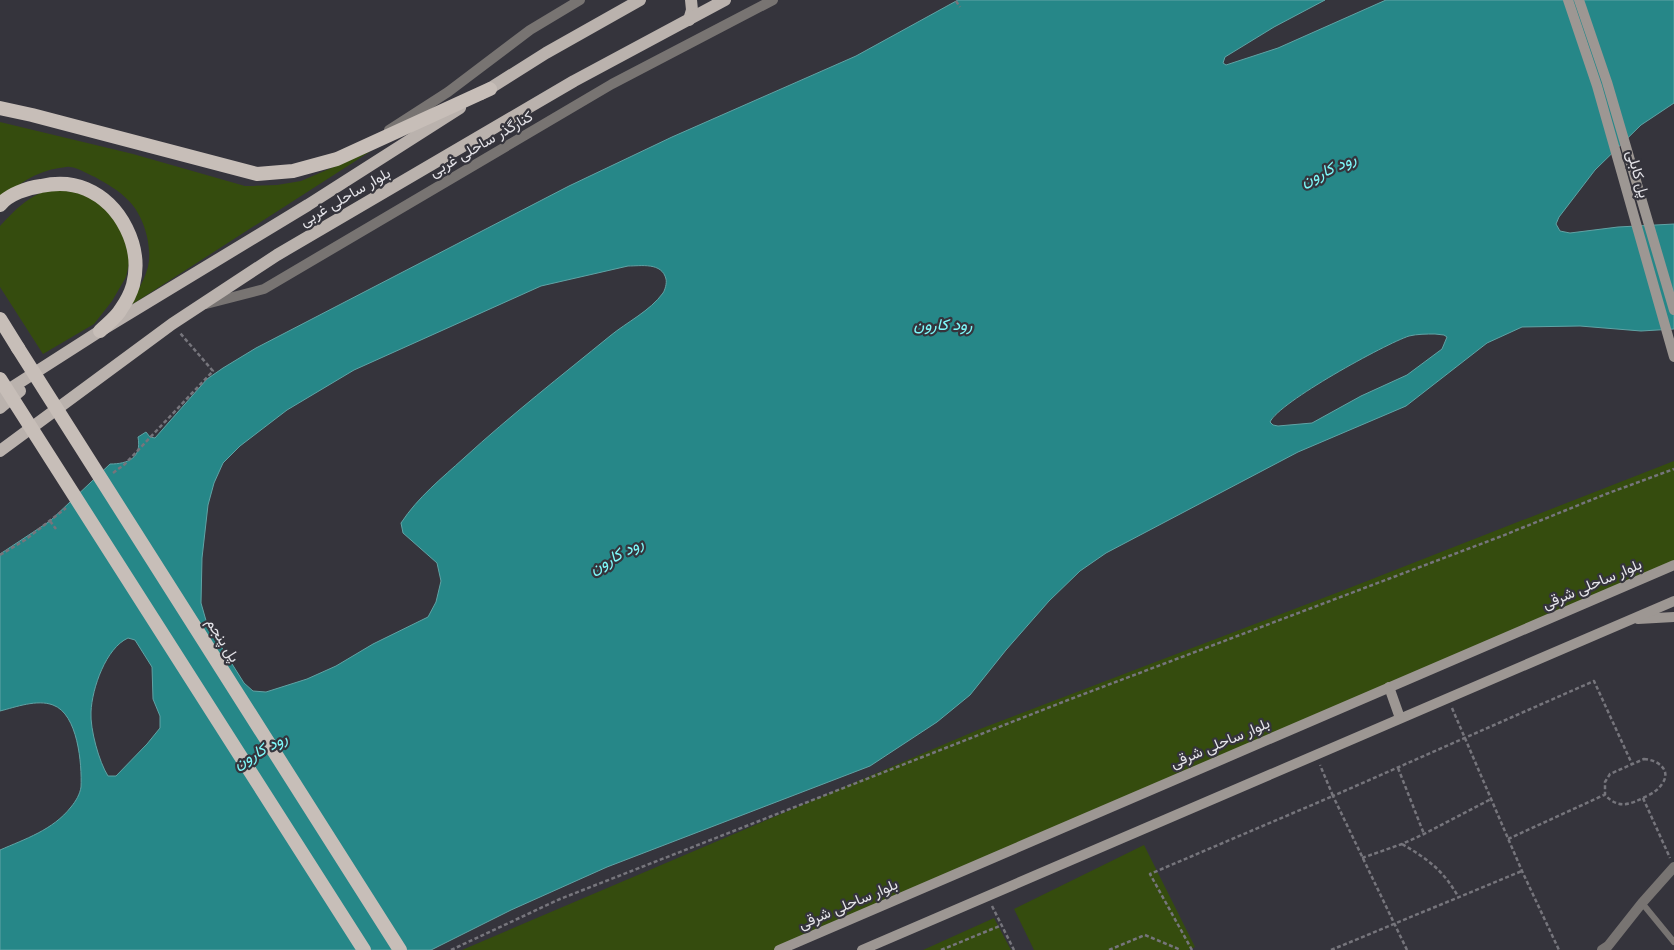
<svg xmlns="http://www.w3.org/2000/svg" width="1674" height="950" font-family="Quicksand,Vazirmatn,sans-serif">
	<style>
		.green { fill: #354c0e }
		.water { fill: #268788; stroke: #60a3a5; fill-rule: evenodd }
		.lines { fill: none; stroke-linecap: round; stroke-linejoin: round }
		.path { stroke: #76757c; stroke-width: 2.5; stroke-dasharray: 4 2.5; stroke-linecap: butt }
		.service { stroke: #787472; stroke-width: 6 }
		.minor { stroke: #787472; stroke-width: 10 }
		.tertiary { stroke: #787472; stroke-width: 10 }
		.secondary { stroke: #9d9793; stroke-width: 10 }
		.primary { stroke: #bab2ad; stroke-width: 12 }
		.trunk { stroke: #c7beb8; stroke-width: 14 }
		.trunk-bridge { stroke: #c7beb8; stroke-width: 14 }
		.labels { text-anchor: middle; stroke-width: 4.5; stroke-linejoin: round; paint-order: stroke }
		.street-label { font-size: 15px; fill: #e6e5ea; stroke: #35343c }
		.water-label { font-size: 16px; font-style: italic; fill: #7ffafb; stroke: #35343c }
	</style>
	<rect width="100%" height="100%" fill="#35343c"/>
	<g class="green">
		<path d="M0 122 133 154 245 186 277 185 301 181 371 151 125 309C135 296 147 278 149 261 151 242 143 215 129 201 120 191 107 184 95 177 87 174 79 168 70 167 67 166 62 168 59 168 35 172 17 184 0 201Z"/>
		<path d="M50 189 91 194 120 219 130 259 126 277 112 301 94 324 43 354 0 287V226C17 208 26 198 50 189Z"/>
		<path d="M1674 461V566L779 950H462L980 729 1339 592Z"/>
		<path d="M1144 845 1195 947 1188 950H1034L1014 909Z"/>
		<path d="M994 918 1011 950H923Z"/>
	</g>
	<path class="water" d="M958 0H1325L1274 27 1225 57 1223 63 1226 65 1278 48 1386 0H1674V103L1641 125 1595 170 1559 217 1556 224 1560 231 1570 233 1618 227 1674 224V329L1641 331 1580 326 1522 327 1487 343 1406 406 1298 452 1106 553 1080 571 1049 601 1006 650 970 695 937 722 870 766 607 867 511 910 431 950H0V850C25 839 53 830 71 807 76 801 80 794 81 787 82 764 78 714 53 705 37 699 16 707 0 711V554L50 521 110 464C128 464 142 458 138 437L146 432 150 437 155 438 207 379 223 368 256 348 569 186 672 137 856 56ZM628 266C641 266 662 262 666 279 667 283 665 290 663 293 650 311 627 322 610 336 561 376 511 415 464 458 442 478 418 497 401 523L403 533 437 563 441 581 436 602 428 617 373 644 336 666 307 679 266 692 253 691 244 683 207 624 201 603 202 558 208 505 214 483 223 463 240 446 287 410 354 370 541 286ZM1435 334 1444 335 1447 337 1442 349 1407 375 1361 396 1312 423 1278 426 1273 425 1270 422C1279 402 1385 344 1409 336 1417 334 1427 334 1435 334ZM128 638 135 640 152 667 153 699 160 716V728L147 744 116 776H108C99 762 90 729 91 712 92 688 106 648 128 638Z"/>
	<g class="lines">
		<g class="path">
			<path d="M956 1 960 7"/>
			<path d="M113 473 125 464 213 371 180 333"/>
			<path d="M50 521 56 529"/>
			<path d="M0 555 25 540 66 508"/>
			<path d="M1452 708 1522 871 1559 950"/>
			<path d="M1644 759C1658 760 1672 770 1662 784 1658 790 1653 793 1647 796 1631 804 1619 810 1605 795V782L1610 774Z"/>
			<path d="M1398 768 1424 834"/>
			<path d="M1643 798 1670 858"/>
			<path d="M1508 839 1604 795"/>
			<path d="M1402 844C1428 859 1444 871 1459 898"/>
			<path d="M1362 858 1402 844 1424 834 1491 799"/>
			<path d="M992 906 1014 950"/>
			<path d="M451 950 560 899 1068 700 1502 536 1606 494 1674 469"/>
			<path d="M941 950 1002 925"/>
			<path d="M1109 950 1145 935 1181 950"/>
			<path d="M1192 950 1150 874 1333 796 1320 765"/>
			<path d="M1331 950 1522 871"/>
			<path d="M1407 950 1333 796 1594 681 1632 764"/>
		</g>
		<path class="service" d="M1642 903 1674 942"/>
		<path class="minor" d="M1602 950 1608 946 1642 903 1674 867"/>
		<g class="tertiary">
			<path d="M389 130 448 92 530 30 580 0"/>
			<path d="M206 304 264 289 612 84 773 0"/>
		</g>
		<g class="secondary">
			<path d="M1568 0 1597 86 1674 357"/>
			<path d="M1579 0 1607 82 1674 310"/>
			<path d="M1638 619 1674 617"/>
			<path d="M1389 687 1400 718"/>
			<path d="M779 950 1674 565"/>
			<path d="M862 950 1674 601"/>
		</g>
		<g class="primary">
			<path d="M689 20 692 10 691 0"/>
			<path d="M481 94 546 53 640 0"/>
			<path d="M0 395 100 331 308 205 460 108"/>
			<path d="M0 408 20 391"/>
			<path d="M0 451 172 324 277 255 574 81 725 0"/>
		</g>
		<g class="trunk">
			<path d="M0 108 32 115 257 174 293 171 337 159 490 89"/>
			<path d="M0 205C9 194 27 188 41 186 55 183 72 183 86 189 121 204 143 247 133 285 131 292 126 302 121 309 117 317 107 324 100 331"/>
			<path d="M0 319 18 348"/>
		</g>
		<g class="trunk-bridge">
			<path d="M18 348 400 950"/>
			<path d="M0 379 364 950"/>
		</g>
	</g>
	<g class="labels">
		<g class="street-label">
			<text transform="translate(481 144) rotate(-30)" y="5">کنارگذر ساحلی غربی</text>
			<text transform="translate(1638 174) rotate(74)" y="5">پل کابلی</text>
			<text transform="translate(345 197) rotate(-30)" y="5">بلوار ساحلی غربی</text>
			<text transform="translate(1592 584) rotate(-23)" y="5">بلوار ساحلی شرقی</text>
			<text transform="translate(223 640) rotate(58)" y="5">پل پنجم</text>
			<text transform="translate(1220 743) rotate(-23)" y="5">بلوار ساحلی شرقی</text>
			<text transform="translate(848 904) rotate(-23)" y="5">بلوار ساحلی شرقی</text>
		</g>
		<g class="water-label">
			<text transform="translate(1328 169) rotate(-25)" y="6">رود کارون</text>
			<text x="943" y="330">رود کارون</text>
			<text transform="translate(616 555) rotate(-29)" y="6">رود کارون</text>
			<text transform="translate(260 750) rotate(-29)" y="6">رود کارون</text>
		</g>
	</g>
</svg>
